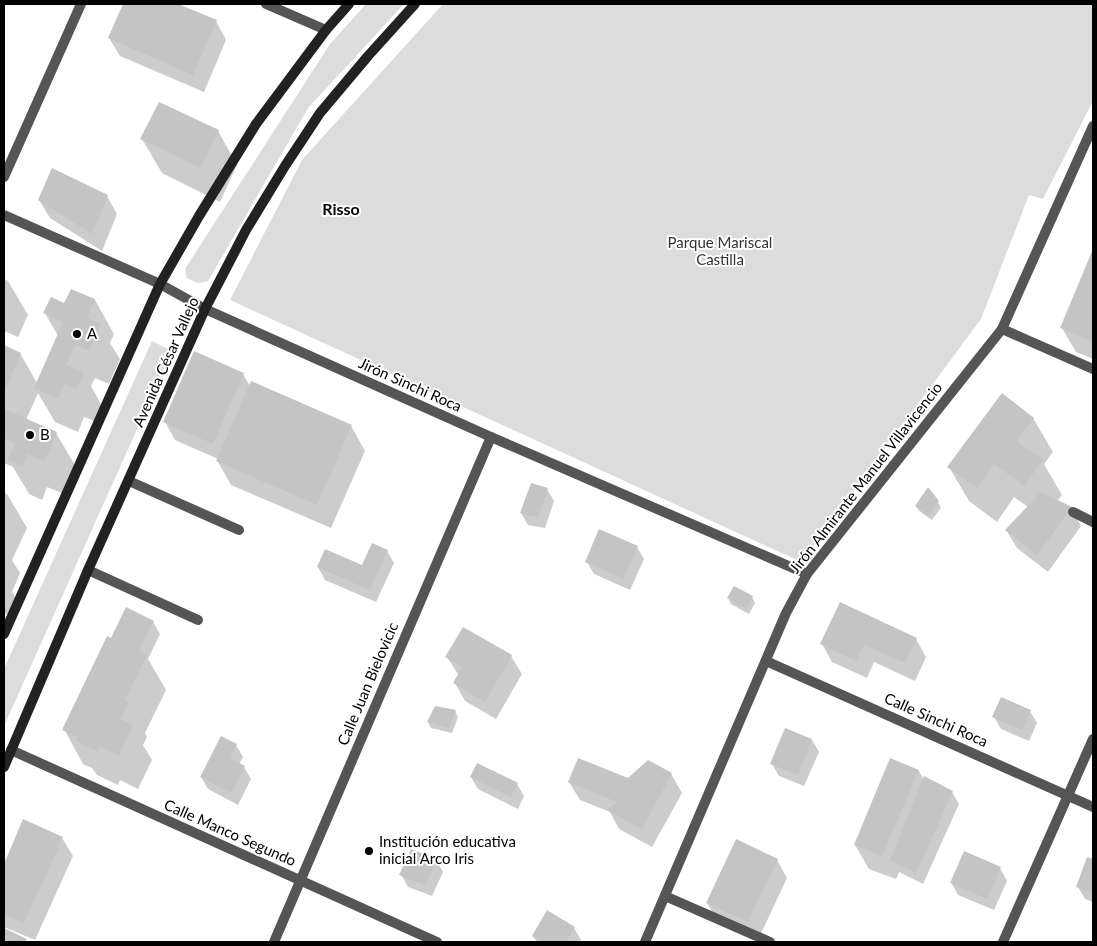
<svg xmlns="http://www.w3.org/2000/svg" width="1097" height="946" font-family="Lato,sans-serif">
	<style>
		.green { fill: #dcdcdc }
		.shadow { fill: #0003 }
		.building { fill: #c4c4c4 }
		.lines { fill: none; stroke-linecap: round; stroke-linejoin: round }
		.service { stroke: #555; stroke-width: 10 }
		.minor { stroke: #555; stroke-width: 10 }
		.tertiary { stroke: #555; stroke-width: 10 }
		.secondary { stroke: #222; stroke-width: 10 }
		.poi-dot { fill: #000; stroke: #fff; stroke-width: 2 }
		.labels { text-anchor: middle; stroke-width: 4; stroke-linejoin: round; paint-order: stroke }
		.park-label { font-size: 15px; fill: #333; stroke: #fff }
		.poi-label { font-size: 15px; fill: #000; stroke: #fff; text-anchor: start }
		.street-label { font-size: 15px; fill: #000; stroke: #fff }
		.neighbourhood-label { font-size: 16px; font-weight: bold; fill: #000; stroke: #fff }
	</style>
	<rect width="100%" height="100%" fill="#fff"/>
	<g class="green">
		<path d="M366 4H404L308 108 208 281 198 283 187 278 185 269 330 44Z"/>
		<path d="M443 4H1093V101L1043 199 1029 195 981 319 801 562 230 300 302 160Z"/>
		<path d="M152 341 172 351 4 726V669Z"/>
	</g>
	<g class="shadow">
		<path d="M124 4H174L216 21 226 40 204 92 120 56 109 38Z"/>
		<path d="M218 131 237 165 220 202 162 173 142 139Z"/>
		<path d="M107 196 117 214 102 251 50 218 39 200Z"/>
		<path d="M1093 253V359L1076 352 1062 328Z"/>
		<path d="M4 279 8 281 28 315 18 337 4 331Z"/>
		<path d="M72 290 95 300 114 334 110 343 120 359 109 384 95 378 91 386 103 408 97 422 84 417 78 432 55 422 38 393 26 420 56 433 76 467 64 494 47 487 42 500 29 494 13 467 4 463V346L20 353 37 383 58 336 45 313 65 305Z"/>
		<path d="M243 374 250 386 351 426 365 451 331 528 231 485 217 460 218 459 175 440 165 422Z"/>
		<path d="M1033 418 1053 452 1044 464 1062 495 1057 501 1071 508 1081 526 1048 572 1017 548 1006 530 1028 507 1014 497 997 522 969 501 949 467Z"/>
		<path d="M547 489 554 501 545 528 528 525 521 513Z"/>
		<path d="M4 493 7 494 27 528 12 560 20 573 12 592 19 603 12 617 4 613Z"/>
		<path d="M938 502 941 508 932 520 919 511 916 506Z"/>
		<path d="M637 547 644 559 630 590 594 574 587 562Z"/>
		<path d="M387 551 394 563 376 602 325 580 318 567H363Z"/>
		<path d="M752 597 755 603 749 614 731 604 728 598Z"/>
		<path d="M153 622 160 634 148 659 166 690 145 733 147 737 143 745 152 760 138 789 120 780 118 785 97 775 92 768 83 764 64 729 114 641Z"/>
		<path d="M916 639 926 657 915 681 874 662 867 678 832 662 822 644Z"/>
		<path d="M511 656 522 674 496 719 465 701 455 683 459 676 447 657Z"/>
		<path d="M455 711 458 717 452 733 431 728 428 722Z"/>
		<path d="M1030 711 1037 723 1029 741 1001 729 994 717Z"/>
		<path d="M786 729 812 740 819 752 804 786 779 776 772 764Z"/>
		<path d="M236 745 243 757 239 764 244 767 251 779 238 805 208 789 201 777Z"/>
		<path d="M891 759 919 771 924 780 952 792 959 804 923 884 899 872 896 879 869 869 855 845Z"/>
		<path d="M671 774 682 793 652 847 619 829 610 812 580 800 569 782 628 779Z"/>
		<path d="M471 777 517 784 524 796 518 809 478 789Z"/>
		<path d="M24 821 62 838 73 856 35 940 4 927V868Z"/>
		<path d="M1087 859 1093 861V902L1085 899 1078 887Z"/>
		<path d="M436 860 443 872 432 896 408 887 401 874Z"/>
		<path d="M777 860 787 878 758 940 718 921 707 903Z"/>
		<path d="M1000 868 1007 881 994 910 958 895 951 882Z"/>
		<path d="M574 928 581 940 580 942H537L533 936Z"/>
	</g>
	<g class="building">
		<path d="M123 4H178L217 20 193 75 108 38Z"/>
		<path d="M159 102 219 130 201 168 140 139Z"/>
		<path d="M52 168 108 195 92 234 38 200Z"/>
		<path d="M1093 249V342L1060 328Z"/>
		<path d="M71 289 95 299 87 318 101 324 89 351 75 345 66 365 84 373 77 389 65 383 58 399 34 388 63 322 43 313 51 297 64 303Z"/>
		<path d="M4 345 21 353 4 393Z"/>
		<path d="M194 351 244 373 213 444 163 422Z"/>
		<path d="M251 381 352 425 317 505 216 461Z"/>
		<path d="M1002 393 1034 418 1017 441 1043 460 1024 486 994 464 977 488 947 467Z"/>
		<path d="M4 409 57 432 45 461 27 454 22 466 8 460 15 443 4 438Z"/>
		<path d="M531 483 548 488 538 517 520 513Z"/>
		<path d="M928 487 939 501 929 516 915 506Z"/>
		<path d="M1041 492 1072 507 1037 555 1005 530Z"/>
		<path d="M599 529 638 546 623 578 585 562Z"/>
		<path d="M372 543 388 550 370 590 317 567 325 549 362 565Z"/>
		<path d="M734 586 753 596 746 609 727 598Z"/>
		<path d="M840 602 917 638 905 663 864 645 856 661 820 644Z"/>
		<path d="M126 607 154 621 139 651 147 655 125 700 129 702 120 719 133 725 119 756 100 747 98 752 76 741 78 737 62 730 107 636 111 638Z"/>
		<path d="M463 627 512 655 485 702 453 683 462 667 445 657Z"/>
		<path d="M1001 697 1031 710 1022 730 992 717Z"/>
		<path d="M435 706 456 710 449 728 427 722Z"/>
		<path d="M785 728 812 739 798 775 770 764Z"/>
		<path d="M221 736 237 744 230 758 245 766 231 793 200 777Z"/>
		<path d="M578 758 628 778 648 760 672 773 642 829 607 810 617 802 568 782Z"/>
		<path d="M890 758 919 770 882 856 854 845Z"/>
		<path d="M477 763 518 783 511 797 470 777Z"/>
		<path d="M924 776 953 791 916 873 890 860Z"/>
		<path d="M23 819 63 837 24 923 4 914V864Z"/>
		<path d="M736 839 778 859 748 922 706 903Z"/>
		<path d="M411 849 437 859 425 885 399 875Z"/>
		<path d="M964 851 1001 867 987 899 950 883Z"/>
		<path d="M1087 857 1093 859V893L1076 887Z"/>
		<path d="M547 910 575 927 566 942H542L532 936Z"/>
		<path d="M4 928 27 939 25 942H4Z"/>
	</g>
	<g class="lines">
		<g class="service">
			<path d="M129 481 239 530"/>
			<path d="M1073 512 1093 522"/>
			<path d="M88 570 198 620"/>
			<path d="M665 896 770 942"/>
		</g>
		<g class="minor">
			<path d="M266 4 326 30"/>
			<path d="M4 177 81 4"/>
			<path d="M4 215 160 284 205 309 491 437 807 574"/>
			<path d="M1002 329 1093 369"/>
			<path d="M766 661 1093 807"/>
			<path d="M11 750 437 942"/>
			<path d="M274 942 491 437"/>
			<path d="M645 942 786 613 807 574 1002 329 1093 126"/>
		</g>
		<path class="tertiary" d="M1003 942 1093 739"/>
		<g class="secondary">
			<path d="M4 634 160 284 199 216 256 124 326 30 349 4"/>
			<path d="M4 767 88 570 205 309 246 230 285 166 320 113 368 56 415 4"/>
		</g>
	</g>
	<g class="poi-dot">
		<circle cx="77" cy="334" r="5"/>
		<circle cx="30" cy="435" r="5"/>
		<circle cx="369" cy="851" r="5"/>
	</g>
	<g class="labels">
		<g class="park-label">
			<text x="720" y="248">Parque Mariscal<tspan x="720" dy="17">Castilla</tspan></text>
		</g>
		<g class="poi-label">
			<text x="87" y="339">A</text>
			<text x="40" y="440">B</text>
			<text x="379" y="847">Institución educativa<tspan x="379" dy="17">inicial Arco Iris</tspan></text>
		</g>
		<g class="street-label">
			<text transform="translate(166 362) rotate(-66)" y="5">Avenida César Vallejo</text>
			<text transform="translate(410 385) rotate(24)" y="5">Jirón Sinchi Roca</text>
			<text transform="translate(866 478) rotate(-52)" y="5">Jirón Almirante Manuel Villavicencio</text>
			<text transform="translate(368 684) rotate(-67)" y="5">Calle Juan Bielovicic</text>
			<text transform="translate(936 720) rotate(24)" y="5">Calle Sinchi Roca</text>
			<text transform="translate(230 833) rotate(24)" y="5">Calle Manco Segundo</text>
		</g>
		<g class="neighbourhood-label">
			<text x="341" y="215">Risso</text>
		</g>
	</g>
	<rect width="1097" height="946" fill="none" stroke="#000000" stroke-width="10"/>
</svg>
